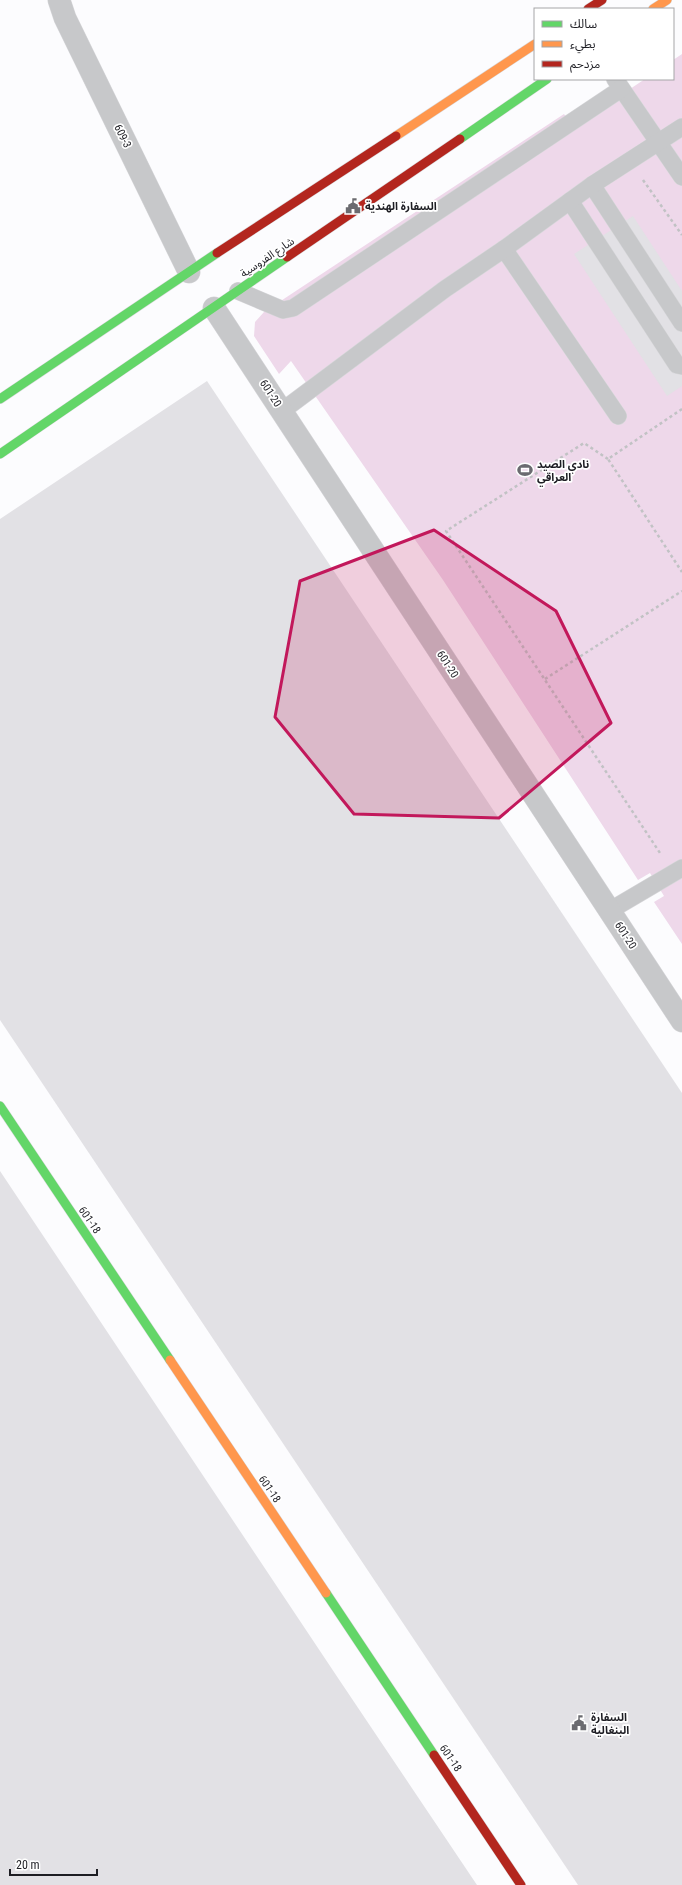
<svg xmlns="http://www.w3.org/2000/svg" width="682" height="1885" font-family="'Roboto Condensed','Noto Sans Arabic',sans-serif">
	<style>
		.green { fill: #eed8ea }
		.building { fill: #e2e1e5 }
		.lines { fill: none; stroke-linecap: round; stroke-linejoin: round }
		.lane-casing { stroke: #d8d8db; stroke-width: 18 }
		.street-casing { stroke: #d8d8db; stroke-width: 23 }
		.fast-casing { stroke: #d8d8db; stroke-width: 10 }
		.slow-casing { stroke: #d8d8db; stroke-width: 10 }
		.jam-casing { stroke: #d8d8db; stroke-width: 10 }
		.path { stroke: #c1c2c4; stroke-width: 2.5; stroke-dasharray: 3 3; stroke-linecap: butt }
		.lane { stroke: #c7c8ca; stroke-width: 17 }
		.street { stroke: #c7c8ca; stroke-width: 22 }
		.fast { stroke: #63d668; stroke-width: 9 }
		.slow { stroke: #ff974d; stroke-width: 9 }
		.jam { stroke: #b3261e; stroke-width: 9 }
		.marked { fill: #c2185b; fill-opacity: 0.2; stroke: #c2185b; stroke-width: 3; stroke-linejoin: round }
		.labels { text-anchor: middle; stroke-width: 3.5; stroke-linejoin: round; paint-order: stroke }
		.street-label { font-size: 11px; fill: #1d1d23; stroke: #fff }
		.poi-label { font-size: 11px; font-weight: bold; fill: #1d1d23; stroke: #fff; text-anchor: start }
	</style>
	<rect width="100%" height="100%" fill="#fcfcfe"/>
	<path class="green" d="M682 54V944L654 902 664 896 650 873 638 880 443 580 291 361 279 374 254 336 255 322 264 312 564 114 573 127 645 79H673V60Z"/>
	<g class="building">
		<path d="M633 216 682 291V386L667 396 574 254Z"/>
		<path d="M207 381 682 1093V1885H578L0 1020V519Z"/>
		<path d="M0 1171 340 1681 477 1885H0Z"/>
	</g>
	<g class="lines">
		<g class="lane-casing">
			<g id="lane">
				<path d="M615 79 682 177"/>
				<path d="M592 185 682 323"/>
				<path d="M570 201 677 365 682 366"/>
				<path d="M504 249 618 416"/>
				<path d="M238 291 283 310 293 308 621 89"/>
				<path d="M282 411 445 289 504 249 592 185 682 127"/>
				<path d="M609 911 682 868"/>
			</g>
		</g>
		<g class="street-casing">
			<g id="street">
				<path d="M59 0 65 18 189 272"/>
				<path d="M214 308 682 1021"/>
			</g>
		</g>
		<g class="fast-casing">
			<g id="fast">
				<path d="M460 139 547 79"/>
				<path d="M0 399 217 253"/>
				<path d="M0 454 287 257"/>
				<path d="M0 1106 170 1360"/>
				<path d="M326 1593 434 1755"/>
			</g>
		</g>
		<g class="slow-casing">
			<g id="slow">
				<path d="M653 9 667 0"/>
				<path d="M396 136 535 44"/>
				<path d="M170 1360 326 1593"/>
			</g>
		</g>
		<g class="jam-casing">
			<g id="jam">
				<path d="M588 9 602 0"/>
				<path d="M217 253 396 136"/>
				<path d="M287 257 460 139"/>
				<path d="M434 1755 521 1885"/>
			</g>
		</g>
		<g class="path">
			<path d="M643 180 682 235"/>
			<path d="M682 409 608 459 682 572"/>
			<path d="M608 459 584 443 446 531 660 853"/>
			<path d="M545 679 682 591"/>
		</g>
		<use href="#lane" class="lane"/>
		<use href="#street" class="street"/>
		<use href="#fast" class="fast"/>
		<use href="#slow" class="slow"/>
		<use href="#jam" class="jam"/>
	</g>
	<path class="marked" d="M434 530 556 611 611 723 499 818 354 814 275 717 300 581Z"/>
	<defs>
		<g id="civic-bare" transform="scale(1.2)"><path d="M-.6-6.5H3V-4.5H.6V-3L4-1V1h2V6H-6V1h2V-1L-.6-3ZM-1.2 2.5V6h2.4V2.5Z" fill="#6b6b70" stroke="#fff" stroke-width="2.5" paint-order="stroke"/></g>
		<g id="stadium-bare" transform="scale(1.2)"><path d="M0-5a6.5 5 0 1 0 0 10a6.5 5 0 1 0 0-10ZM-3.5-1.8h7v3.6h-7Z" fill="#6b6b70" stroke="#fff" stroke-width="2.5" paint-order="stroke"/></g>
	</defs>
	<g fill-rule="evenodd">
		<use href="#civic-bare" x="353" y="206"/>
		<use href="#stadium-bare" x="525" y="470"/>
		<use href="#civic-bare" x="579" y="1723"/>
	</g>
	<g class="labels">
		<g class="street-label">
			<text transform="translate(123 136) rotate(64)" y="4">609-3</text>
			<text transform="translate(267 257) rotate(-34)" y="4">شارع الفروسية</text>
			<text transform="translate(271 393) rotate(57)" y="4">601-20</text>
			<text transform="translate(448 664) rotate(57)" y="4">601-20</text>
			<text transform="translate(626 935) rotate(57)" y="4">601-20</text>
			<text transform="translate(90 1220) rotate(56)" y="4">601-18</text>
			<text transform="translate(270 1489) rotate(56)" y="4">601-18</text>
			<text transform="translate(451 1758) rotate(56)" y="4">601-18</text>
		</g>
		<g class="poi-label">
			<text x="365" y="210">السفارة الهندية</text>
			<text x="537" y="468">نادي الصيد<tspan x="537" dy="13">العراقي</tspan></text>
			<text x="591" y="1721">السفارة<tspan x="591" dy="13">البنغالية</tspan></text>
		</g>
	</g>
	<rect x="534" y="8" width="140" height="72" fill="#ffffff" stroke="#a5a5a7"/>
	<rect x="542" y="21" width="20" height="6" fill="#63d668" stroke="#a5a5a7"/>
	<text x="570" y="28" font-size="12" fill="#1d1d23">سالك</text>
	<rect x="542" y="41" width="20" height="6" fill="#ff974d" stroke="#a5a5a7"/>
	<text x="570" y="48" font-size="12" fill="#1d1d23">بطيء</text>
	<rect x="542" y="61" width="20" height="6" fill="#b3261e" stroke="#a5a5a7"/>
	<text x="570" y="68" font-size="12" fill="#1d1d23">مزدحم</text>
	<path d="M10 1869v6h87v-6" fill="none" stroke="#1d1d23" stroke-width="2"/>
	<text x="16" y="1869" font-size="12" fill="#1d1d23" stroke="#ffffff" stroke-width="3" paint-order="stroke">20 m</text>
</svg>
